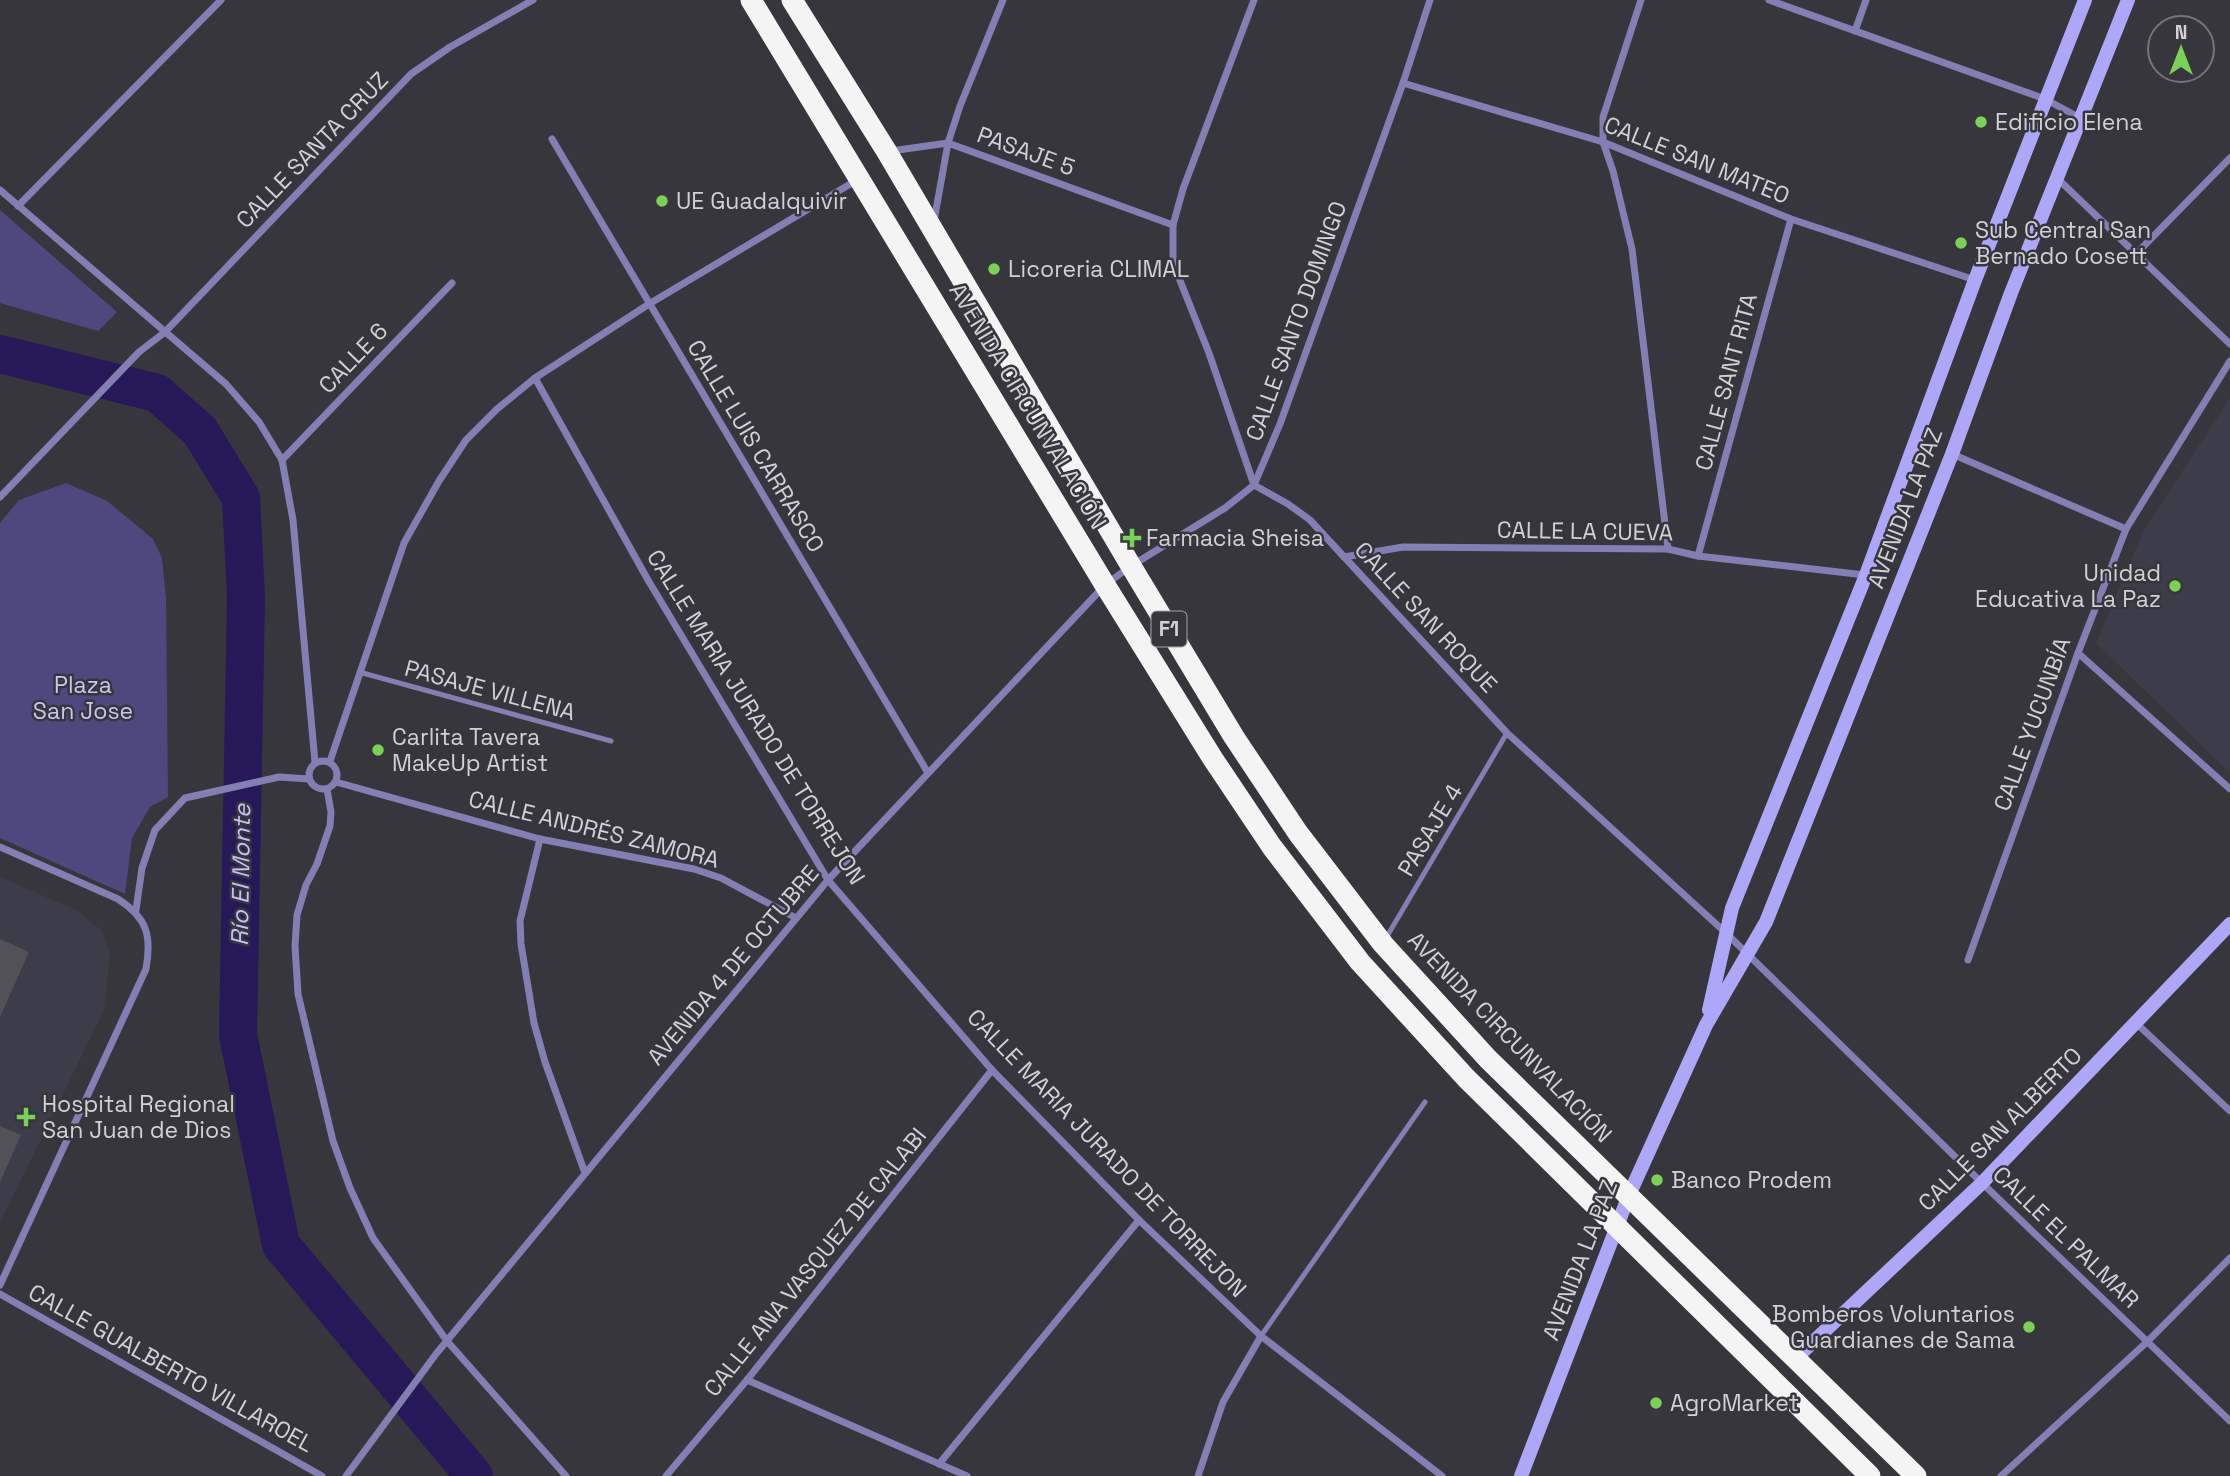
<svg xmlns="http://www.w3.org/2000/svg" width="2230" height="1476" font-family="'Space Grotesk',sans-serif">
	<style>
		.built { fill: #3d3d49 }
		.green { fill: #4e487f }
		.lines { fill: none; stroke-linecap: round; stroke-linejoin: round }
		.river { stroke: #271859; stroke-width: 38 }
		.building { fill: #515157 }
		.lane { stroke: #837fb2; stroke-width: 5 }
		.street { stroke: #837fb2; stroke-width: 7 }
		.secondary { stroke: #aea7f8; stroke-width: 14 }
		.highway { stroke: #f4f4f4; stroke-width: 21 }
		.poi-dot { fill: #7bd156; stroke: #36363c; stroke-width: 2.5 }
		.labels { text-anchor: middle; stroke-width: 5; stroke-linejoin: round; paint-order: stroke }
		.shield { fill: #36363c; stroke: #a3a3a8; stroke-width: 2 }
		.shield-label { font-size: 21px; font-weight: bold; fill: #d2d2d6 }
		.poi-label { font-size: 23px; fill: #d2d2d6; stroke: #36363c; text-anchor: start }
		.street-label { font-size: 23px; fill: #d2d2d6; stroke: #36363c }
		.park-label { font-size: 23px; fill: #c9c7ef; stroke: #36363c }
		.water-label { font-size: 24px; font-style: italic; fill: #c4c0fd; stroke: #36363c }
	</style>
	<rect width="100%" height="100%" fill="#36363c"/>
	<g class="built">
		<path d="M2230 398V773L2096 643 2144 530Z"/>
		<path d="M0 877 76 910 102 931 110 952 104 1010 0 1223Z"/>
	</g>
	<g class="green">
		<path d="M0 210 117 312 98 331 0 303Z"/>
		<path d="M66 483 107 501 153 539 162 558 166 599 168 797 150 807 132 838 125 894 0 838V523L19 500Z"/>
	</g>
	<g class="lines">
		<path class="river" d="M0 354 157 393 200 431 241 498 246 596 238 1035 281 1245 474 1476"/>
	</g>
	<g class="building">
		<path d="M0 939 29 952 0 1017Z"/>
		<path d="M0 1126 21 1135 0 1182Z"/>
	</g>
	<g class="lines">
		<g class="lane">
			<path d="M359 672 611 741"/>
			<path d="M1386 938 1507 733"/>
			<path d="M1261 1336 1425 1102"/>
		</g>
		<g class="street">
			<path d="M1254 0 1183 189 1173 225V263L1209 353 1254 485 1288 504 1310 520 1507 733 1726 933 1982 1183 2230 1421"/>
			<path d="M1641 0 1603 117V142L1613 171 1632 249 1668 549"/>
			<path d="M1769 0 2045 99 2082 119"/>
			<path d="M1855 31 1866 0"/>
			<path d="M1403 83 1603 142 1791 219 1975 280"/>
			<path d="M552 139 928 773"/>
			<path d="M891 151 948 143 1173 225"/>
			<path d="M2057 178 2230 344"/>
			<path d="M0 190 226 384 259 422 282 460 293 520 315 762"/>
			<path d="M18 206 221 0"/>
			<path d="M934 221 948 143 960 106 1003 0"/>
			<path d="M2136 254 2230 158"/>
			<path d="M535 378 648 580 828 880 992 1070 1139 1220 1261 1336 1442 1476"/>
			<path d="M1952 454 2126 529"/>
			<path d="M282 460 452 283"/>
			<path d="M0 497 139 352 165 332 411 74 450 47 533 0"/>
			<path d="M1698 556 1791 219"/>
			<path d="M1344 557 1403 547 1668 549 1698 556 1865 575"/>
			<path d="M2078 653 2230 789"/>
			<circle cx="323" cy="775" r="14"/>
			<path d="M330 761 404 543 439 481 466 440 497 409 535 378 649 304 857 180"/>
			<path d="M336 782 540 839 694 869 721 878 796 918"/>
			<path d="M327 789 331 812 330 826 317 864 306 885 297 915 295 946 298 994 333 1141 350 1188 373 1238 447 1341 566 1476"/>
			<path d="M540 839 520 921 521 944 534 1023 545 1062 585 1173"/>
			<path d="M0 847 118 899C147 918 152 935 146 969L0 1285"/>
			<path d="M136 910 142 868 155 830 185 798 279 777 309 779"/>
			<path d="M1968 960 2078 653 2126 529 2230 361"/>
			<path d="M2136 1023 2230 1111"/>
			<path d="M0 1294 322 1476"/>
			<path d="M747 1380 967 1476"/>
			<path d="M939 1464 1139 1220"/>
			<path d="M346 1476 436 1354 828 880 1105 585 1131 566 1225 508 1254 485 1280 424 1403 83 1430 0"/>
			<path d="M666 1476 747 1380 992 1070"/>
			<path d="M1198 1476 1223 1402 1261 1336"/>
			<path d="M2001 1476 2148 1341 2230 1258"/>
		</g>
		<g class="secondary">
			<path d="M1709 1010 1732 908 1866 575 1975 280 2085 0"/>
			<path d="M1796 1358 1982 1183 2230 924"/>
			<path d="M1521 1476 1629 1195 1706 1025 1766 922 1952 454 2011 293 2128 0"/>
		</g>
		<g class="highway">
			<path d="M751 0 1105 585 1213 759 1272 847 1360 962 1466 1078 1870 1476"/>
			<path d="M792 0 887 152 1131 566 1234 737 1298 833 1383 944 1488 1059 1916 1476"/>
		</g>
	</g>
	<g class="poi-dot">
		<circle cx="1981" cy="122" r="7"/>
		<circle cx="662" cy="201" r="7"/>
		<circle cx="1961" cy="243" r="7"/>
		<circle cx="994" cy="269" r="7"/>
		<path d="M1128.5 527.5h7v7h7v7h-7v7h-7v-7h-7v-7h7z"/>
		<circle cx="2175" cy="586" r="7"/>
		<circle cx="378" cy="750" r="7"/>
		<path d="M22.5 1106.5h7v7h7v7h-7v7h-7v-7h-7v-7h7z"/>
		<circle cx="1657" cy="1180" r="7"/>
		<circle cx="2029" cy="1327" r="7"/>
		<circle cx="1656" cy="1403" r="7"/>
	</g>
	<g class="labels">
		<rect class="shield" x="1151.5" y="611.5" width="35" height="35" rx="5"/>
		<g class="shield-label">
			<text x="1169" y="636">F1</text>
		</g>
		<g class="poi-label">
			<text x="1995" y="130">Edificio Elena</text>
			<text x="676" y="209">UE Guadalquivir</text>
			<text x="1975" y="238">Sub Central San<tspan x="1975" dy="26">Bernado Cosett</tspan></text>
			<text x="1008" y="277">Licoreria CLIMAL</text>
			<text x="1146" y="546">Farmacia Sheisa</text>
			<text x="2161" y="581" text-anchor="end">Unidad<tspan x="2161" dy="26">Educativa La Paz</tspan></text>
			<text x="392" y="745">Carlita Tavera<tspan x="392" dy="26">MakeUp Artist</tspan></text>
			<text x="42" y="1112">Hospital Regional<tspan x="42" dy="26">San Juan de Dios</tspan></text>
			<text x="1671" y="1188">Banco Prodem</text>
			<text x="2015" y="1322" text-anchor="end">Bomberos Voluntarios<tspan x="2015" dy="26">Guardianes de Sama</tspan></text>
			<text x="1670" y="1411">AgroMarket</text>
		</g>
		<g class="street-label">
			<text transform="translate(312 150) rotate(-46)" y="8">CALLE SANTA CRUZ</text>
			<text transform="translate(1026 151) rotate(20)" y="8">PASAJE 5</text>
			<text transform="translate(1697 160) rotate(22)" y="8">CALLE SAN MATEO</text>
			<text transform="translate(1296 321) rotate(-70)" y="8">CALLE SANTO DOMINGO</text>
			<text transform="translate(353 358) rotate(-46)" y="8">CALLE 6</text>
			<text transform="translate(1726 382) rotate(-75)" y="8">CALLE SANT RITA</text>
			<text transform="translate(1028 406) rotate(59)" y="8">AVENIDA CIRCUNVALACIÓN</text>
			<text transform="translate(756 446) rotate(59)" y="8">CALLE LUIS CARRASCO</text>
			<text transform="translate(1905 508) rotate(-69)" y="8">AVENIDA LA PAZ</text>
			<text transform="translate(1585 531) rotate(1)" y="8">CALLE LA CUEVA</text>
			<text transform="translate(1426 617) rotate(47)" y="8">CALLE SAN ROQUE</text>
			<text transform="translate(490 690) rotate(15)" y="8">PASAJE VILLENA</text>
			<text transform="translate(756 717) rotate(58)" y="8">CALLE MARIA JURADO DE TORREJON</text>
			<text transform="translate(2032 724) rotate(-70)" y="8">CALLE YUCUNBÍA</text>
			<text transform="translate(594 829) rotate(14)" y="8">CALLE ANDRÉS ZAMORA</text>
			<text transform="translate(1430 830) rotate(-59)" y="8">PASAJE 4</text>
			<text transform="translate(733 965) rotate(-50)" y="8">AVENIDA 4 DE OCTUBRE</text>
			<text transform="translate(1510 1037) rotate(46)" y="8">AVENIDA CIRCUNVALACIÓN</text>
			<text transform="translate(2000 1129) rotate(-45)" y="8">CALLE SAN ALBERTO</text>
			<text transform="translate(1107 1153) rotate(46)" y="8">CALLE MARIA JURADO DE TORREJON</text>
			<text transform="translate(2066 1237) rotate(44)" y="8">CALLE EL PALMAR</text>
			<text transform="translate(1580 1260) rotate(-69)" y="8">AVENIDA LA PAZ</text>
			<text transform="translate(815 1262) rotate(-51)" y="8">CALLE ANA VASQUEZ DE CALABI</text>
			<text transform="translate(171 1368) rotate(29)" y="8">CALLE GUALBERTO VILLAROEL</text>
		</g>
		<g class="park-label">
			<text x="83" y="693">Plaza<tspan x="83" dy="26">San Jose</tspan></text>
		</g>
		<g class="water-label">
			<text transform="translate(241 875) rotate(-89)" y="8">Río El Monte</text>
		</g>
	</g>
	<g transform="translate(2181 49)"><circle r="33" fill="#36363c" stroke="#74747a" stroke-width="2"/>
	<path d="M0-5L12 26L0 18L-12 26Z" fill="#7bd156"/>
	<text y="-10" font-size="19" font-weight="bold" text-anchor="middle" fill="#d2d2d6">N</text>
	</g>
</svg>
